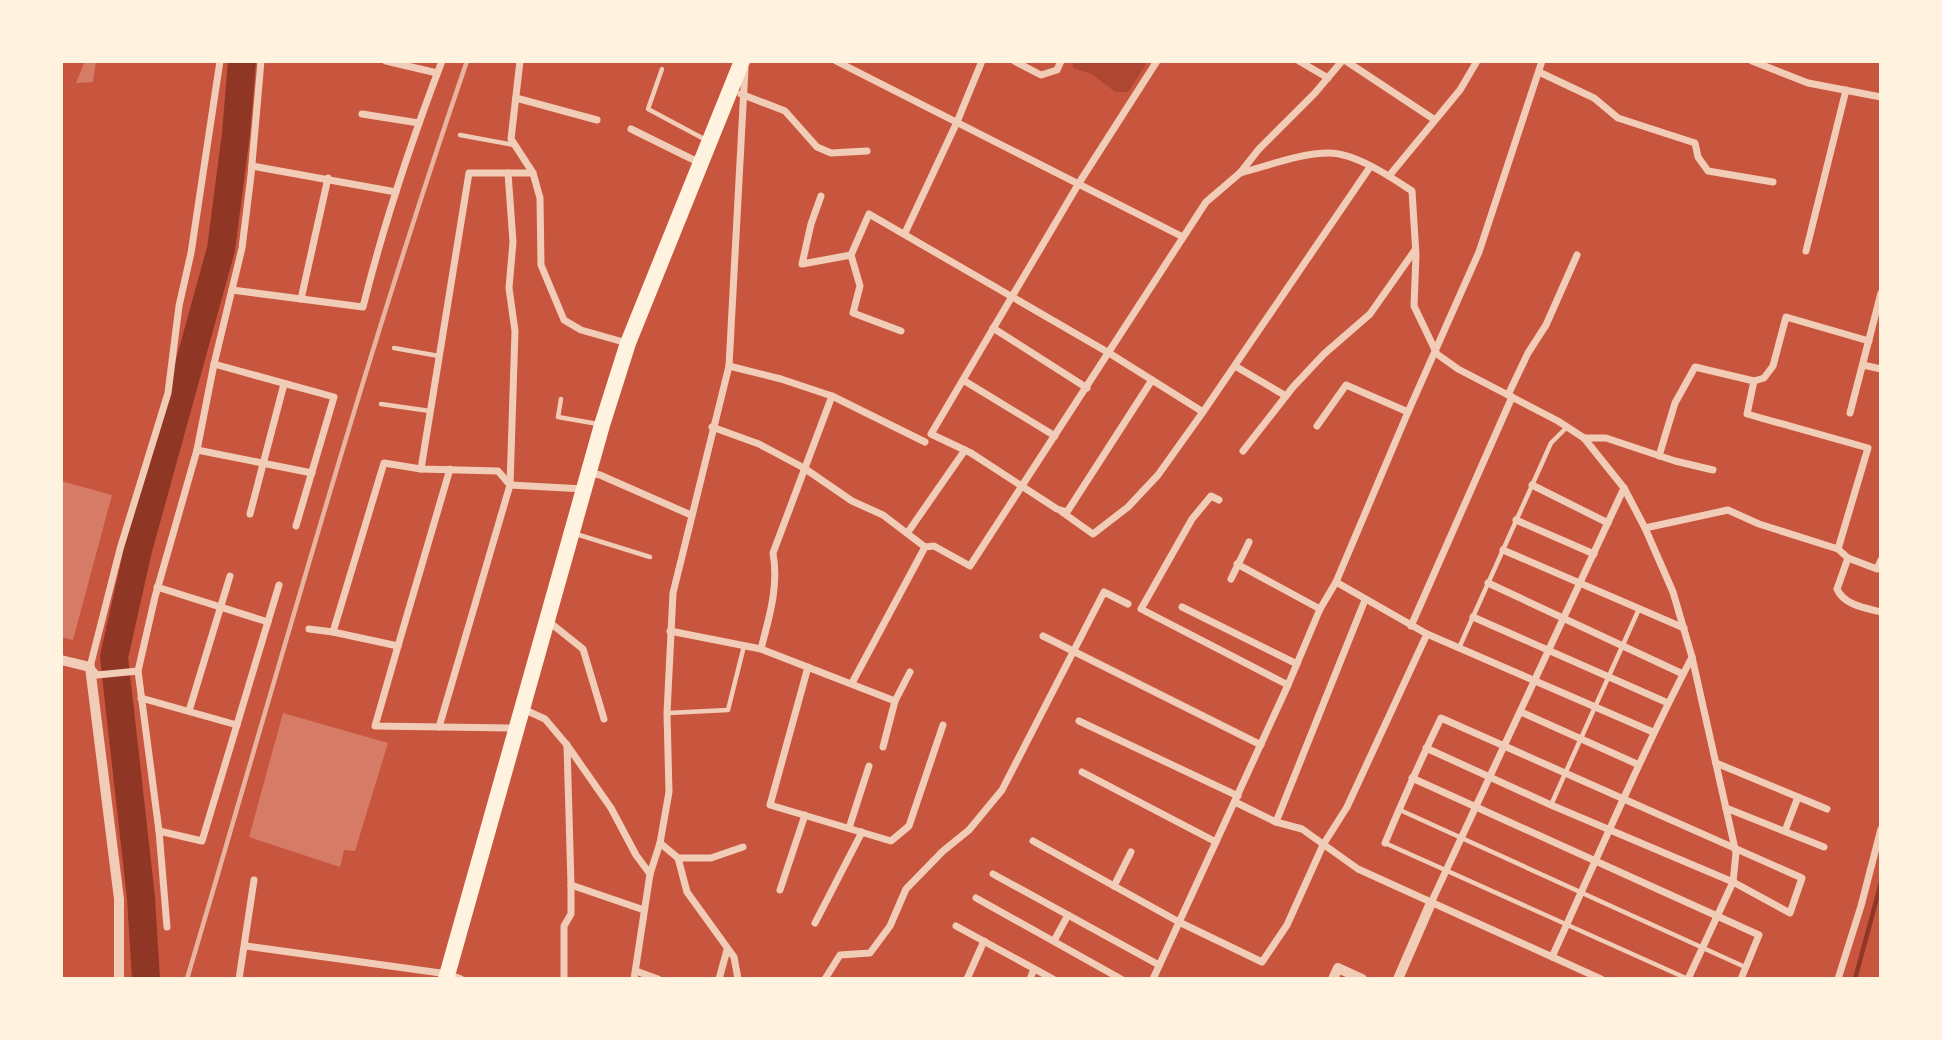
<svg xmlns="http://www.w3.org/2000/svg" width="1942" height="1040" font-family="'DM Sans',sans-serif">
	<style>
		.green { fill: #ae4732 }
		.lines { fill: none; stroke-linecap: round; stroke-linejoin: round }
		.stream { stroke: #8f3625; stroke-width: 4.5 }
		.river { stroke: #8f3625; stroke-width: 28 }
		.building { fill: #d67c66 }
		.service { stroke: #f1ccb7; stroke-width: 4.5 }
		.minor { stroke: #f1ccb7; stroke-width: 7 }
		.tertiary { stroke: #f1ccb7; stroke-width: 10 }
		.trunk { stroke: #fff3e0; stroke-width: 16 }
		.rail { stroke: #e9b49f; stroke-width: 4.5 }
	</style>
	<rect width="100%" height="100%" fill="#c8553d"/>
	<path class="green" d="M1073 61H1148L1128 92H1115L1092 74 1073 68Z"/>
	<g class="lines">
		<path class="stream" d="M1855 979 1881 883"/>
		<path class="river" d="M146 979 141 898 114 657 138 550 221 249 236 134 242 61"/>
	</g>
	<g class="building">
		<path d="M85 61H96L93 82 76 83Z"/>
		<path d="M61 481 112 495 73 640 61 637Z"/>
		<path d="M283 713 388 743 355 851 344 850 340 867 249 837Z"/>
	</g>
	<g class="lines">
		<g class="service">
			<path d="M662 69 648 109 706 140"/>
			<path d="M460 135 514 145"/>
			<path d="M394 348 439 356"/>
			<path d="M561 399 558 417 598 424"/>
			<path d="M381 404 430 411"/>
			<path d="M576 534 650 557"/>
			<path d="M1459 648 1551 443 1567 427"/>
			<path d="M668 713 728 710 744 646"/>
			<path d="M1551 805 1639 609"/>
			<path d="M1400 810 1745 967"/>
			<path d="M1385 843 1688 979"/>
		</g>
		<g class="minor">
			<path d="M386 61 437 73"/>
			<path d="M520 61 511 139 533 173 540 198 541 265 564 320 581 330 627 343"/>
			<path d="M836 61 1183 237"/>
			<path d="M1014 61 1041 75 1057 70 1061 61"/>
			<path d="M1299 61 1328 78"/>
			<path d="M1346 61 1435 120"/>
			<path d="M1752 61 1808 83 1881 97"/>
			<path d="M1539 72 1594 98 1618 118 1695 143 1698 157 1708 171 1773 182"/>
			<path d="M741 94 785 111 817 147 831 153 867 151"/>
			<path d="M516 98 597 120"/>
			<path d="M362 114 419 123"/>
			<path d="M631 129 700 163"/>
			<path d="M252 166 396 192"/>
			<path d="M1240 173C1268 166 1300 153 1329 153 1355 153 1391 177 1412 191L1416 255 1414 306 1437 354 1458 369 1558 421 1584 438 1624 488 1645 528 1673 592 1692 657 1736 853 1733 882 1688 979"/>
			<path d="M1389 176 1460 90 1477 61"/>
			<path d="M821 196 811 224 802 264 851 255 869 214 1109 353 1203 412"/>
			<path d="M905 233 957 122 982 61"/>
			<path d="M1806 251 1846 90"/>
			<path d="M851 255 860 286 853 313 901 331"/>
			<path d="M232 290 363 307C384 223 411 142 442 61"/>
			<path d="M301 299 328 178"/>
			<path d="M993 328 1087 388"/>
			<path d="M214 364 334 397 296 526"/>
			<path d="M1863 365 1881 369"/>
			<path d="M729 366 781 379 832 396 925 442"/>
			<path d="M1235 366 1286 396"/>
			<path d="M963 380 1055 436"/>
			<path d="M1152 380 1067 512 1057 509 971 453 931 434 1079 183 1157 61"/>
			<path d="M1754 381 1747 414 1868 448 1838 549"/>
			<path d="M1508 395 1528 353 1546 325 1577 255"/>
			<path d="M1850 413 1881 293"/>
			<path d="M1317 426 1346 385 1408 412"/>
			<path d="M712 427 759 444 804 468 852 501 883 515 925 547"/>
			<path d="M1584 438H1606L1675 461 1713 470"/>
			<path d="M197 450 312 473"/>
			<path d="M1243 451 1293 387 1324 354 1370 314 1415 250"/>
			<path d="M1659 456 1675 403 1695 367 1754 381 1764 378 1773 366 1786 317 1869 341"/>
			<path d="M421 469 469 173H533"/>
			<path d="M590 473 600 475 691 515"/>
			<path d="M1532 485 1608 523"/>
			<path d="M1219 500 1211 496 1192 519 1141 609 1288 685"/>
			<path d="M1062 512 1093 534 1128 507 1158 475 1203 412 1370 167"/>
			<path d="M250 514 284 384"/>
			<path d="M1516 520 1594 554"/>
			<path d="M1645 528 1728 510 1759 524 1838 549 1848 558 1837 589C1844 605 1865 608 1881 612"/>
			<path d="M908 532 965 450"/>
			<path d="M1503 550 1684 628"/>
			<path d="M1848 558 1877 569 1881 560"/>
			<path d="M1237 564 1320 609"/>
			<path d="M1231 579 1249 542"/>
			<path d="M1336 582 1427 634 1653 732"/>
			<path d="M1488 583 1683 674"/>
			<path d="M157 587 268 622"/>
			<path d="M1182 607 1297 664"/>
			<path d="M1473 617 1668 703"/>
			<path d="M548 621 583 649 604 719"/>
			<path d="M1411 626 1512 397"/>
			<path d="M309 629 333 632"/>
			<path d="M670 631 761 649 895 701"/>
			<path d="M1043 636 1261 745"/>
			<path d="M398 646 450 469"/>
			<path d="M761 649C769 617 779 587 773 553L832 396"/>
			<path d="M808 667 770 805 891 841 909 826 943 725"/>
			<path d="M138 671 97 675 90 667 120 549 168 393 179 306 191 253 220 61"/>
			<path d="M852 683 925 547 934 546 970 566 1206 202 1240 173 1259 149 1315 93 1342 61"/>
			<path d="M141 698 237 725"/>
			<path d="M523 709 545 719 567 745 611 808 636 855 650 874"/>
			<path d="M189 711 230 576"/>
			<path d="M1521 712 1637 764"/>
			<path d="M1079 721 1238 796"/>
			<path d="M439 727 510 485 515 331 509 288 513 242 508 173"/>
			<path d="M515 728 375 726 398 646 333 632 384 463 421 469 498 471 510 485 584 489"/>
			<path d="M883 747 895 701 910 672"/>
			<path d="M1716 763 1827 809"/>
			<path d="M1082 772 1216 842"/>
			<path d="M1412 778 1759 935 1741 979"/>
			<path d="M1235 802 1276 822 1302 829 1358 869 1601 979"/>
			<path d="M1726 808 1824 847"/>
			<path d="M1276 822 1365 600"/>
			<path d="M849 828 869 766"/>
			<path d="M159 831 202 841 279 585"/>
			<path d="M1785 831 1798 797"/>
			<path d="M1033 841 1179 922 1262 962 1287 925 1323 845 1347 807 1427 634"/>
			<path d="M660 843 678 858 687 892 734 957 738 979"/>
			<path d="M1385 843C1403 800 1421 759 1441 718L1802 878 1790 913 1733 882 1551 805 1426 748"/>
			<path d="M678 858H711L743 847"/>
			<path d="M993 874 1159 965"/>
			<path d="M571 885 644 910"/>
			<path d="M1114 886 1131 852"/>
			<path d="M780 890 805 815"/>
			<path d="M976 898 1121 979"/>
			<path d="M1431 903 1624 488"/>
			<path d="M815 923 862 832"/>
			<path d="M956 926 1053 979"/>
			<path d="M167 927 159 831 138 671 155 597 197 450 214 364 242 248 251 175 261 61"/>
			<path d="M1054 941 1068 915"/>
			<path d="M246 946 448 974 461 979"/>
			<path d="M1552 957C1598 856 1641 755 1692 657"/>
			<path d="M636 971 658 979"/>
			<path d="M239 979 254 880"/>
			<path d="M564 979V926L571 914V885L567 745"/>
			<path d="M634 979 650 874 660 843 669 792 667 713 673 593 729 366 745 69"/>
			<path d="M719 979 727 950"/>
			<path d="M825 979 840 955 870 953 890 926 906 889 943 851 969 830 1002 790 1104 592 1128 604"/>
			<path d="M967 979 984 941"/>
			<path d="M1030 979 1034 969"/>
			<path d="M1153 979 1288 685 1320 609 1336 582 1408 412 1479 252 1542 61"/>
			<path d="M1838 979 1861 906 1881 829"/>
		</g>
		<g class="tertiary">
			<path d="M61 660 90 667 119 899V979"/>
			<path d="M1333 979 1338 968 1362 979"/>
			<path d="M1398 979 1431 903"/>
		</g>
		<path class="trunk" d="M446 979 602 425 628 343 742 61"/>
		<path class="rail" d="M187 979C278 672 363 363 467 61"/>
	</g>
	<rect width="1942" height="1040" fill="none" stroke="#fff3e0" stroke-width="126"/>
</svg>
